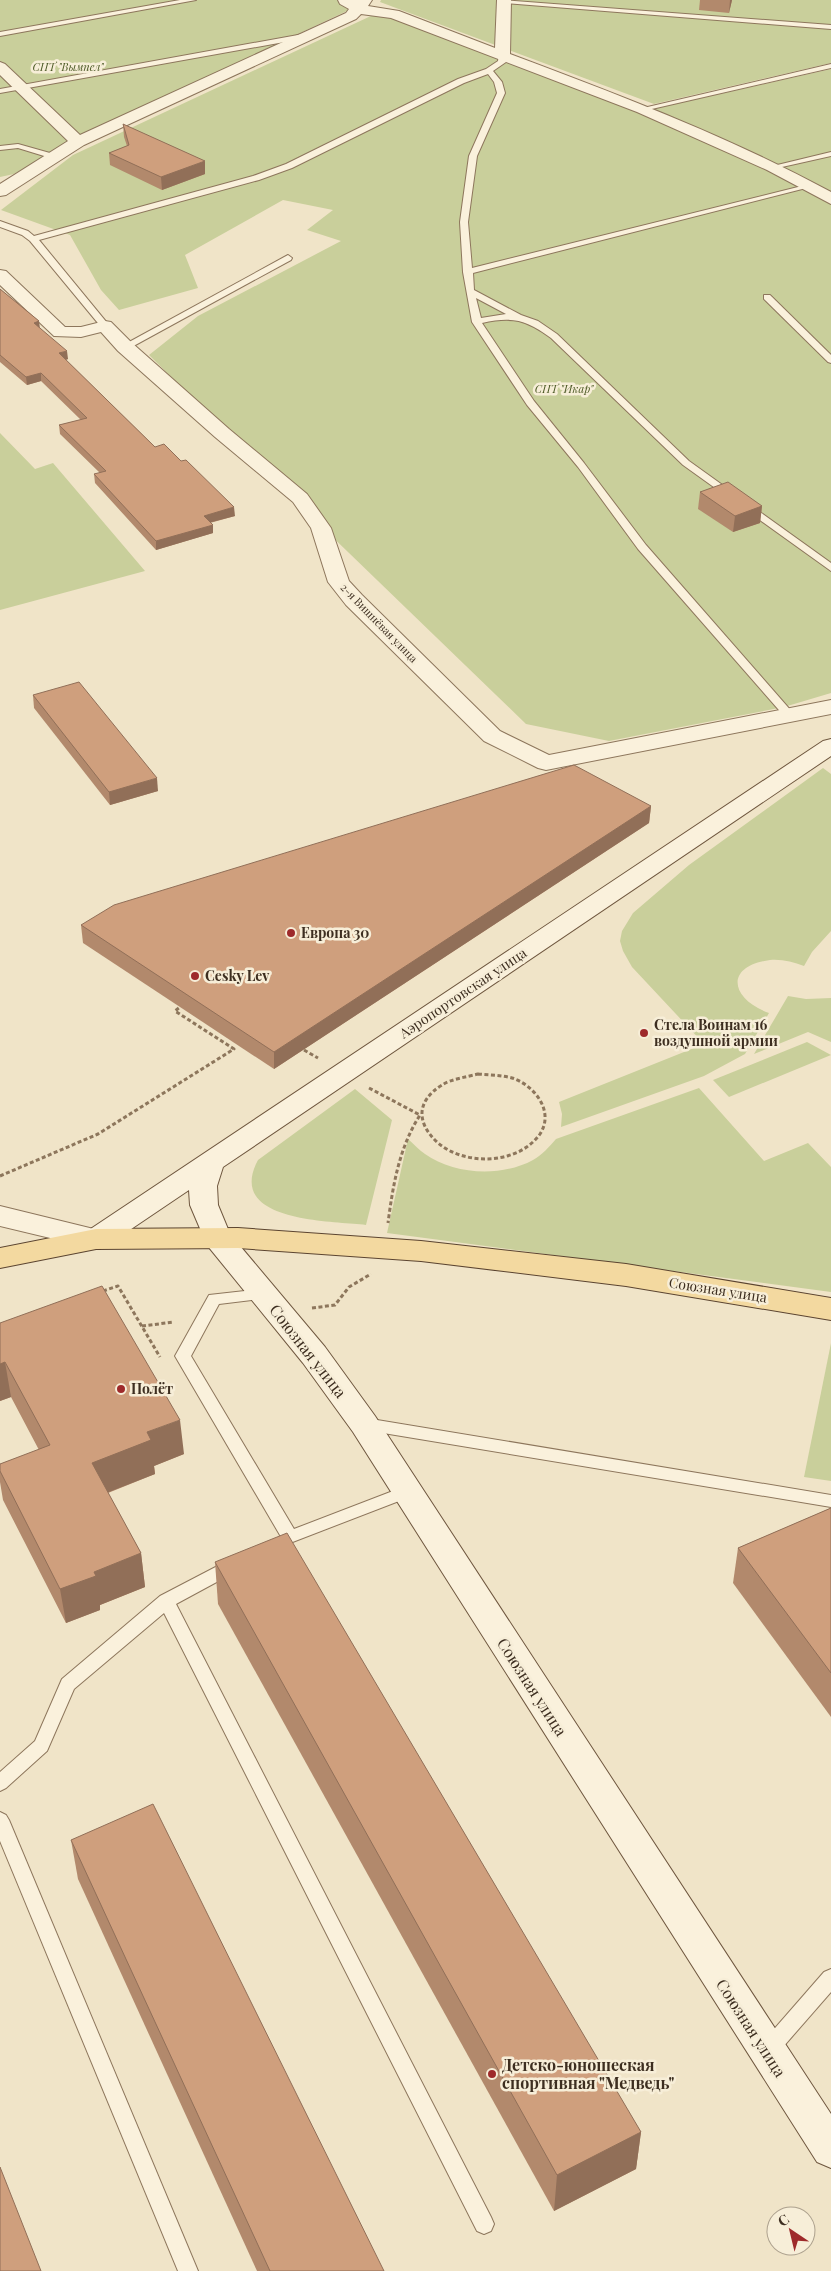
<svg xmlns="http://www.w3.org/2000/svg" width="831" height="2271" font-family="'Playfair Display',serif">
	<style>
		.green { fill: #c9cf9b }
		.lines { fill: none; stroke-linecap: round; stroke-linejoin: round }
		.lane-casing { stroke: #8d765c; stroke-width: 2 }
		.street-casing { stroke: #8d765c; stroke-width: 2 }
		.secondary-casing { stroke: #6f573f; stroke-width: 2 }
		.primary-casing { stroke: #5b4430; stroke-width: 2 }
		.path { stroke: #8d765c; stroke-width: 3; stroke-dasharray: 4 2.5; stroke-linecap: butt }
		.lane { fill: #faf1dc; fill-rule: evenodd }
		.street { fill: #faf1dc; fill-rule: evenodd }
		.secondary { fill: #faf1dc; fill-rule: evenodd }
		.primary { fill: #f3d9a0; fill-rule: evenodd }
		.wall { fill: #b2896c }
		.shaded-wall { fill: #916f58 }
		.building { fill: #cf9f7d; stroke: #916f58 }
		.poi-dot { fill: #9e2a2b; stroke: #f7eed8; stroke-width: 2 }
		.labels { text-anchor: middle; stroke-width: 5; stroke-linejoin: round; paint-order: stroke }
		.far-park-label { font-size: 11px; font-style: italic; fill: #4d5a26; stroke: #f7eed8 }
		.far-street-label { font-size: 11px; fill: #3d2e20; stroke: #f7eed8 }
		.poi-label { font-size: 14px; font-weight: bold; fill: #3d2e20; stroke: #f7eed8; text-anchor: start }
		.street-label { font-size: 14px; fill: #3d2e20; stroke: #f7eed8 }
		.near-street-label { font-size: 16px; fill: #3d2e20; stroke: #f7eed8 }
		.near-poi-label { font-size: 16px; font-weight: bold; fill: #3d2e20; stroke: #f7eed8; text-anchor: start }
	</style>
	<rect width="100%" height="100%" fill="#f0e4c8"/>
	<g class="green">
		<path d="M0 0H358L349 10 77 138 14 174 0 177Z"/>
		<path d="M381 0H831V63L654 104 380 2Z"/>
		<path d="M384 14 644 111 831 69V693L784 707 609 741 526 724 319 524 149 355 198 316 341 241 307 230 333 210 283 200 185 255 198 288 119 310 101 290 70 235 1 210 73 155 373 15Z"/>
		<path d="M0 433 35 469 53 463 145 571 0 610Z"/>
		<path d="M823 768 831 774V931L812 952 804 966C793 962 782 959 770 960 724 966 730 999 769 1013L745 1054 704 1076 561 1127 562 1114 559 1102 704 1044 632 967 623 951 620 941 622 931 633 913 689 865Z"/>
		<path d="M788 996 806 999 831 998V1042L808 1032 754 1054Z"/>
		<path d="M807 1042 831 1055 729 1097 713 1080Z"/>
		<path d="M699 1088 764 1161 808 1143 831 1167V1292L387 1233 408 1139C414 1144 419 1150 425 1154 454 1175 502 1177 533 1160 542 1155 549 1147 556 1139Z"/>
		<path d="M355 1089 392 1120 366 1225C329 1221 225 1222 258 1160Z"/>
		<path d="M831 1343V1481L804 1477Z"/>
	</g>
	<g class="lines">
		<g class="lane-casing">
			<g id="lane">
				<path d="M180 0H196L0 36V32Z"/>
				<path d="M501 0 831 25V29L504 3Z"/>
				<path d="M309 33 313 35 312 37 0 93V89Z"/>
				<path d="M499 54H505L506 62 493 71 502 82 505 93 477 156 468 222 472 268 810 184 814 186 473 273 474 290 521 315 538 321 557 334 689 461 831 563V571L683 465 551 338C526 320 513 316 482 323L534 401 584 463 646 545 793 713 795 715 793 717H785L638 549 578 467 527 405 472 322 463 272 460 222 469 156 497 93 494 82 488 74 464 83 292 168 259 180 39 240 108 324V328H102L30 241 22 235 0 227V221L28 231 34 236 253 176 286 164 458 79 486 69 498 61ZM476 298 506 314 481 318Z"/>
				<path d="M831 64V68L643 111 639 109Z"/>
				<path d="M18 144 57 155 58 157 54 159 18 148 0 150V146Z"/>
				<path d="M831 152V156L773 169 769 167Z"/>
				<path d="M288 255 292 258 291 260 128 349 120 347Z"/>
				<path d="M764 295H770L831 355V363L828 362 764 299Z"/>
				<path d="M263 1289 268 1290 270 1294 268 1298 219 1304 191 1356 294 1529 406 1486 412 1488 414 1492 412 1496 290 1543 284 1542 175 1356 209 1295Z"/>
				<path d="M365 1418 831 1495V1507L365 1430 360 1428 357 1424 360 1420Z"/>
				<path d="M231 1559 237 1561 239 1566 237 1571 176 1604 491 2217 494 2224 491 2231 484 2234 477 2231 164 1613 74 1689 47 1751 6 1788 0 1791V1772L35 1741 62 1679 160 1596Z"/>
				<path d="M0 1812 6 1815 9 1820 198 2271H178L0 1841Z"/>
				<path d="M831 1969V1992L776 2055 769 2058 762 2055 759 2049 762 2043 824 1972Z"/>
			</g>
		</g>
		<g class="street-casing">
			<g id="street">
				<path d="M338 0H372L368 6 399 11 495 48 497 0H511L510 54C619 95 728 136 831 192V204L767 170 637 112 391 18 361 14 356 19 84 145 6 195 0 196V184L68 141 0 75V62L5 64 80 135 346 13 349 9 340 4Z"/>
				<path d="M0 270 6 271 65 327H81L105 321 111 322 132 343 229 429 307 494 331 528 349 581 362 595 500 731 549 755 831 700V714L546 770 538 768 484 741 346 605 328 582 311 528 293 502 215 437 118 351 101 332 81 337 54 336 0 285Z"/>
				<path d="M0 1206 106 1232 110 1239 106 1246 96 1249 0 1226Z"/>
			</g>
		</g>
		<g class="secondary-casing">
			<path id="secondary" d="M831 739V756L223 1167 217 1186 218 1205 230 1234 325 1347 375 1416 831 2114V2168L817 2162 353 1432 303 1363 207 1245 190 1205 189 1190 106 1246 96 1249 86 1246 82 1239 86 1232 823 741Z"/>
		</g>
		<g class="primary-casing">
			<path id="primary" d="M238 1228 421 1241 626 1264 831 1298V1320L626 1286 421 1261 238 1248 96 1249 0 1268V1248L96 1229Z"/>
		</g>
		<g class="path">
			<path d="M304 1050 318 1058"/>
			<path d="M478 1074C489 1075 501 1075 512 1078 534 1085 555 1111 540 1134 518 1165 465 1166 438 1143 416 1123 416 1101 442 1085 451 1079 467 1077 478 1074Z"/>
			<path d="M369 1088 420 1115C399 1148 393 1185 388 1223"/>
			<path d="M0 1176 98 1134 234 1049 175 1011 180 1007"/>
			<path d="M103 1291 118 1286 160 1357"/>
			<path d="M312 1308 335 1305 349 1287 371 1274"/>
			<path d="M142 1326 174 1322"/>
		</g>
		<use href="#lane" class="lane"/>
		<use href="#street" class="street"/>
		<use href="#secondary" class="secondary"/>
		<use href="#primary" class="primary"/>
	</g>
	<g class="wall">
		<path d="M700 0H732L729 13 699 10Z"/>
		<path d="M123 124 205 174 162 190 110 165 109 153 127 146 124 137Z"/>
		<path d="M0 289 39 321V327L68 359 66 360 155 447 235 516 210 523 213 533 156 550 95 483 94 474 100 473 60 434 59 425 81 420 41 381 27 385 0 362Z"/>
		<path d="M700 492 762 506 760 523 733 532 698 509Z"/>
		<path d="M33 695 158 791 110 805 34 708Z"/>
		<path d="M651 806 649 823 274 1069 83 943 81 925Z"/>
		<path d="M0 1323 184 1454 154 1466 155 1474 108 1493 141 1553 145 1587 100 1605V1610L66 1623 3 1500 0 1482V1464L39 1450 11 1397 0 1401Z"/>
		<path d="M831 1508V1717L733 1583 738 1548Z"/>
		<path d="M215 1562 641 2132 636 2169 554 2211 218 1604Z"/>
		<path d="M71 1840 384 2271H257L78 1879Z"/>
	</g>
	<g class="shaded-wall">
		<path d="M730 0H732L729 13Z"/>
		<path d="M205 161V174L162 190 161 177Z"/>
		<path d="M39 321 40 329 34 323Z"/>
		<path d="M67 351 68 359 60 361 59 353Z"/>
		<path d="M41 373V381L27 385 26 377Z"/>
		<path d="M762 506 760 523 733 532 735 516Z"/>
		<path d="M234 507 235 516 204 524V516Z"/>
		<path d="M213 525V533L156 550V541Z"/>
		<path d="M157 778 158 791 110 805 109 792Z"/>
		<path d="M651 806 649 823 274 1069V1052Z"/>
		<path d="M5 1362 11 1397 0 1401V1364Z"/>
		<path d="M180 1420 184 1454 154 1466 155 1474 96 1497 92 1463 147 1432Z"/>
		<path d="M141 1553 145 1587 100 1605V1610L66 1623 60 1589 94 1572Z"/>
		<path d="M641 2132 636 2169 554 2211 557 2175Z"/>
	</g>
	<g class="building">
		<path d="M123 124 205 161 161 177 109 153 129 145Z"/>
		<path d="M0 289 39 321 34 323 67 351 59 353 155 447 164 444 181 461 186 460 234 507 204 516 213 525 156 541 94 474 106 471 59 425 87 418 41 373 26 377 0 355Z"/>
		<path d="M728 482 762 506 735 516 700 492Z"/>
		<path d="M79 682 157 778 109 792 33 695Z"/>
		<path d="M574 765 651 806 274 1052 81 925 114 905Z"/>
		<path d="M102 1286 180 1420 147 1432 151 1440 92 1463 141 1553 94 1572 96 1576 60 1589 0 1471V1464L50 1445 5 1362 0 1364V1323Z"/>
		<path d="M831 1508V1673L738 1548Z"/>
		<path d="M287 1533 641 2132 557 2175 215 1562Z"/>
		<path d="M153 1804 384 2271H270L71 1840Z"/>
		<path d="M0 2167 41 2271H0Z"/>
	</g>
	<g class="poi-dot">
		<circle cx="291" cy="933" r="5"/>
		<circle cx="195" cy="976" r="5"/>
		<circle cx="644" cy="1033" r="5"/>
		<circle cx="121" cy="1389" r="5"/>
		<circle cx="492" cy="2074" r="5"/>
	</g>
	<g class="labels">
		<g class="far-park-label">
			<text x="68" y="71">СНТ "Вымпел"</text>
			<text x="564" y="393">СНТ "Икар"</text>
		</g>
		<g class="far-street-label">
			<text transform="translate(379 623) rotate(46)" y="4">2-я Вишнёвая улица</text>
		</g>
		<g class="poi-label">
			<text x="301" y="938">Европа 30</text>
			<text x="205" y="981">Cesky Lev</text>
			<text x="654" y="1030">Стела Воинам 16<tspan x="654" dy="16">воздушной армии</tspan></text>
			<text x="131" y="1394">Полёт</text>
		</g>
		<g class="street-label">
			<text transform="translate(463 993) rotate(-34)" y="5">Аэропортовская улица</text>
			<text transform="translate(718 1290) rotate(9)" y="5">Союзная улица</text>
		</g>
		<g class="near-street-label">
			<text transform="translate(308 1351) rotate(52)" y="6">Союзная улица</text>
			<text transform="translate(532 1687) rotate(57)" y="6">Союзная улица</text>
			<text transform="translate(751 2028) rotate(57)" y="6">Союзная улица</text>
		</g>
		<g class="near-poi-label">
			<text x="502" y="2071">Детско-юношеская<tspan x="502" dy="18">спортивная "Медведь"</tspan></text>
		</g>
	</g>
	<g transform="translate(791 2231) rotate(325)"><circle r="24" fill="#f7eed8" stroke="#ada18e"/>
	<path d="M0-4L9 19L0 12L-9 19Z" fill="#9e2a2b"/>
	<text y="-8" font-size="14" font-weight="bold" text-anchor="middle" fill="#3d2e20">С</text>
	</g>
</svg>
